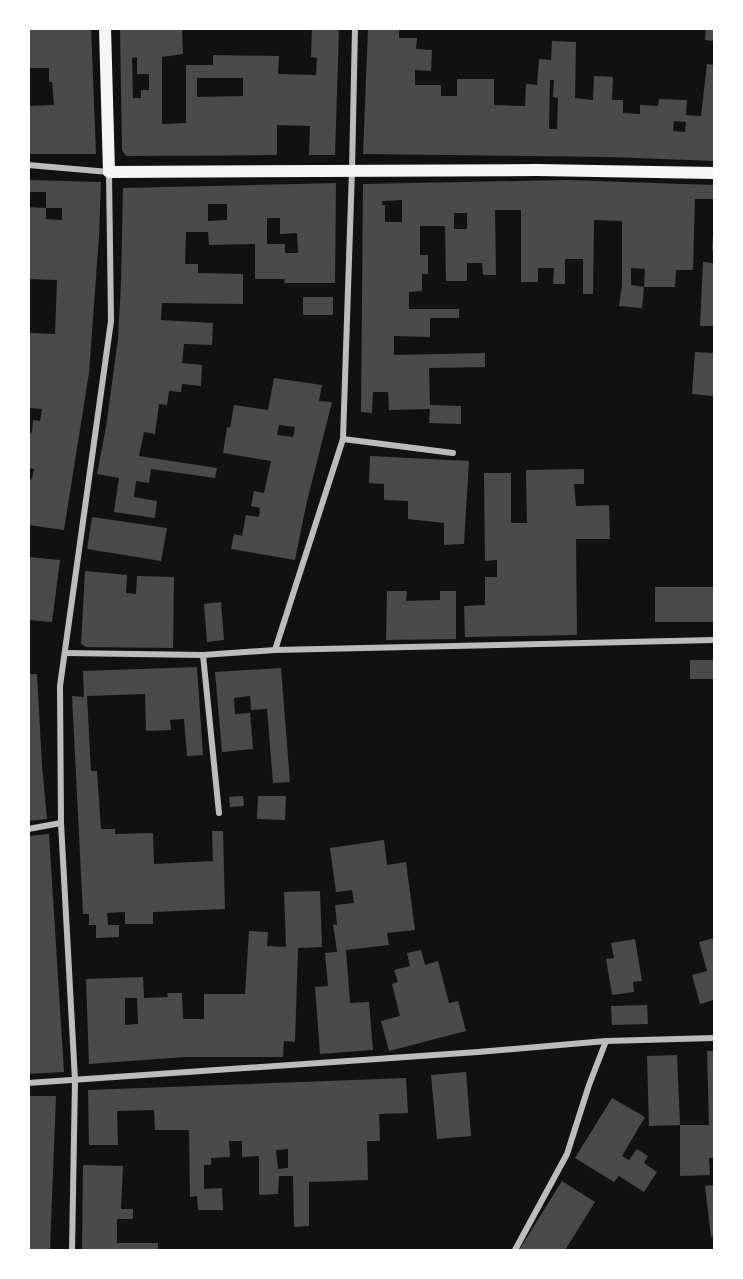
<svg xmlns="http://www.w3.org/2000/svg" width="743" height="1279" font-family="Cabin,sans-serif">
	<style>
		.building { fill: #4a4a4a; fill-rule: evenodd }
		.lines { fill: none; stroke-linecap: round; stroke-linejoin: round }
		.minor { stroke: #bcbcbc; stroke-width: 6 }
		.secondary { stroke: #f5f5f5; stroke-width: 12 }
	</style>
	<rect width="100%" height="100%" fill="#111"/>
	<g class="building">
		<path d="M28 28H91L96 154H28V106L54 105 52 82H49V68H28Z"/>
		<path d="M120 28H182L183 54 162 57V124L186 123V65H213V55L279 56 278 74 316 75 317 58 311 57 312 28H339L335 155H309L310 126 277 125V155L126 156 122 150ZM137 57V74H149V90H141V98H133L132 58ZM197 78H243V96L197 97Z"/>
		<path d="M368 28H399V38H417L416 49 432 50 431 71 415 70V85H441V96H457V79H494V105L525 106 526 84 537 85 539 59 551 60 552 41 576 42 575 98 593 100 594 76 613 77 612 100H623V113L640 114V105L658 106 659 99 687 100 686 115 701 116 707 64 714 65V161L610 157 363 154ZM550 80H554L553 97 558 98 557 129H549ZM674 121 686 122 685 132 673 131Z"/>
		<path d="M706 28H714V41L705 40Z"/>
		<path d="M28 180 101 182 99 236 89 373 64 530 28 525V479H32L34 469 28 468V432L32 433 33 420 40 421 42 409 28 408V341L30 333 55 334 57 280 28 279V207L46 208V219L62 220V208H46V192H28Z"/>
		<path d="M565 180 714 185V199H695L693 270H676L675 287H644L642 308 619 306 622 285V221L594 220 593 294H583V259H565V284H553L554 268H538V282H521V210H495L496 275H483L482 263H467V281H446L445 226H420V255H428V274H422V291L409 292V309H459V318H430V337L394 336V355L485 353V367L429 368 430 405 461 406V424L429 423 430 409 389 410 388 392H373L372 413 361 412 363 184ZM402 200V222H385V205H382V201ZM454 213H467V229H454ZM631 268 645 269 644 287 631 285Z"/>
		<path d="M336 183 335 283H284L285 279H255V244L209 245 208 232H186L185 264H198V273L243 274V304L162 303 161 320 213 323 212 345 184 344 182 363 202 365 201 386 182 384 181 392 169 391 167 405 159 404 155 434 144 432 139 456 217 468 215 478 151 469 149 483 136 481 134 497 157 501 155 518 114 512 119 478 97 474 106 427 118 339 121 283 123 188ZM208 204H227V220L208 221ZM267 218H280V234L297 233 298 253H285V244H267Z"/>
		<path d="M713 235H714V251H712Z"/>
		<path d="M703 262 714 263V326H700Z"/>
		<rect x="303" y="297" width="30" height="18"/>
		<path d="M695 352 714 353V396L692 394Z"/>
		<path d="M274 378 322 385 319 401 332 402 307 501 295 560 231 549 234 534 242 536 246 515 259 517 260 508 251 506 254 491 264 493 271 461 223 453 227 427 230 428 234 405 268 410ZM279 425 295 427 293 437 277 435Z"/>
		<path d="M370 456 469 461 464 544 444 545V523L408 519V501L384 500V484L369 483Z"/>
		<path d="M584 469V484H574L576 506 609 505 610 539H576L577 635 465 637 464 606 485 605V577H497V560L485 561 484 473H511V523H527L526 470Z"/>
		<path d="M92 517 167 528 161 561 87 549Z"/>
		<path d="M28 557 60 560 52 622 28 620Z"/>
		<path d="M85 571 127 575 126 593 136 594 137 576 174 577 173 648 86 647 81 644Z"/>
		<rect x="655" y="587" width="59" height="35"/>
		<path d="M387 591H407L406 601 440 600V591H456V639L386 640Z"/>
		<path d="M221 602 224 640 207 642 204 604Z"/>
		<rect x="690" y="660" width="24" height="19"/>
		<path d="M197 667 203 755 187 756 184 719 170 720 171 730 146 731 145 694 87 696 91 771H97L101 829H115V834L153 833 154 864 213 861 212 831H223L225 909 153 912V924H125V912L107 913 108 925H119V937L96 938V925H89V914H83L72 696 84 697 83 671Z"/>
		<path d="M281 668 290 782 273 783 267 709 251 710 250 696 234 698 235 714 250 713 253 749 222 752 215 672Z"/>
		<path d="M28 674H37L42 765 47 819 28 821Z"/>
		<path d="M243 796 244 806 230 807 229 797Z"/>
		<path d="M258 796H286L285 820 257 819Z"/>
		<path d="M49 834 64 1072 28 1074V836Z"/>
		<path d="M384 840 387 865 406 862 415 930 387 933 389 945 346 950 350 1003 369 1002 373 1050 320 1054 315 987 328 986 325 953 337 952 333 924 337 925 335 905 354 903 352 890 336 892 330 848Z"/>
		<path d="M320 891 322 947 298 948 295 1042 284 1041 283 1057H185L89 1064 86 979 143 977 144 998 168 997 167 993H182L183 1019H204V994H245L249 931 268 932 267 946 286 947 284 892ZM125 998H137L138 1024 125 1025Z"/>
		<path d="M714 938V974H713L714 1000 700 1004 692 975 707 971 699 942Z"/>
		<path d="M635 939 642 981 633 982 634 992 612 995 606 959 614 958 611 943Z"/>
		<path d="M421 950 425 965 438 961 449 1003 458 1001 466 1031 389 1051 381 1021 400 1016 392 984 398 982 394 970 410 966 407 953Z"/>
		<path d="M647 1005 648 1024 612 1025 611 1006Z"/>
		<path d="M707 1051H714V1158H709L710 1175 680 1176V1125H709Z"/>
		<path d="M677 1055 680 1125 649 1126 647 1056Z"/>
		<path d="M466 1072 471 1136 437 1139 431 1075Z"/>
		<path d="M406 1078 408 1113 379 1114 380 1141H367L368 1180 309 1182V1226L294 1227 293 1176H279L278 1194 259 1195V1156L242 1157V1141H229L230 1157 211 1158V1165H204V1189L222 1188 223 1210H198L197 1196 190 1197 189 1130H155L154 1110 117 1111 118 1145H89L88 1090ZM288 1149V1168L278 1169 276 1150Z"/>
		<path d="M28 1096H56L50 1250H28Z"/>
		<path d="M612 1098 645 1117 622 1156 629 1160 637 1149 648 1156 644 1163 657 1172 644 1192 619 1176 614 1182 575 1158Z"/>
		<path d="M83 1165 123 1166 121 1209H133V1219H117V1243H158V1250H82Z"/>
		<path d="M562 1181 595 1202 565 1250H519Z"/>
		<path d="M714 1185V1236L711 1237 705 1186Z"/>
	</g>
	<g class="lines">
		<g class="minor">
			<path d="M28 165 109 172 111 321 60 686 61 823 75 1080 72 1250"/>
			<path d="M343 439 453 453"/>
			<path d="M275 650 343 439 352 170 355 28"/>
			<path d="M65 653 203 655 275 650 714 640"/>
			<path d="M203 655 219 813"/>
			<path d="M28 829 61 823"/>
			<path d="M28 1083 478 1052 606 1041 714 1038"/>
			<path d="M515 1250 567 1154 589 1085 606 1041"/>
		</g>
		<path class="secondary" d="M105 28 109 172 537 170 714 173"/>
	</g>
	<rect width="743" height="1279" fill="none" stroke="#ffffff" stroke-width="60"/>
</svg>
